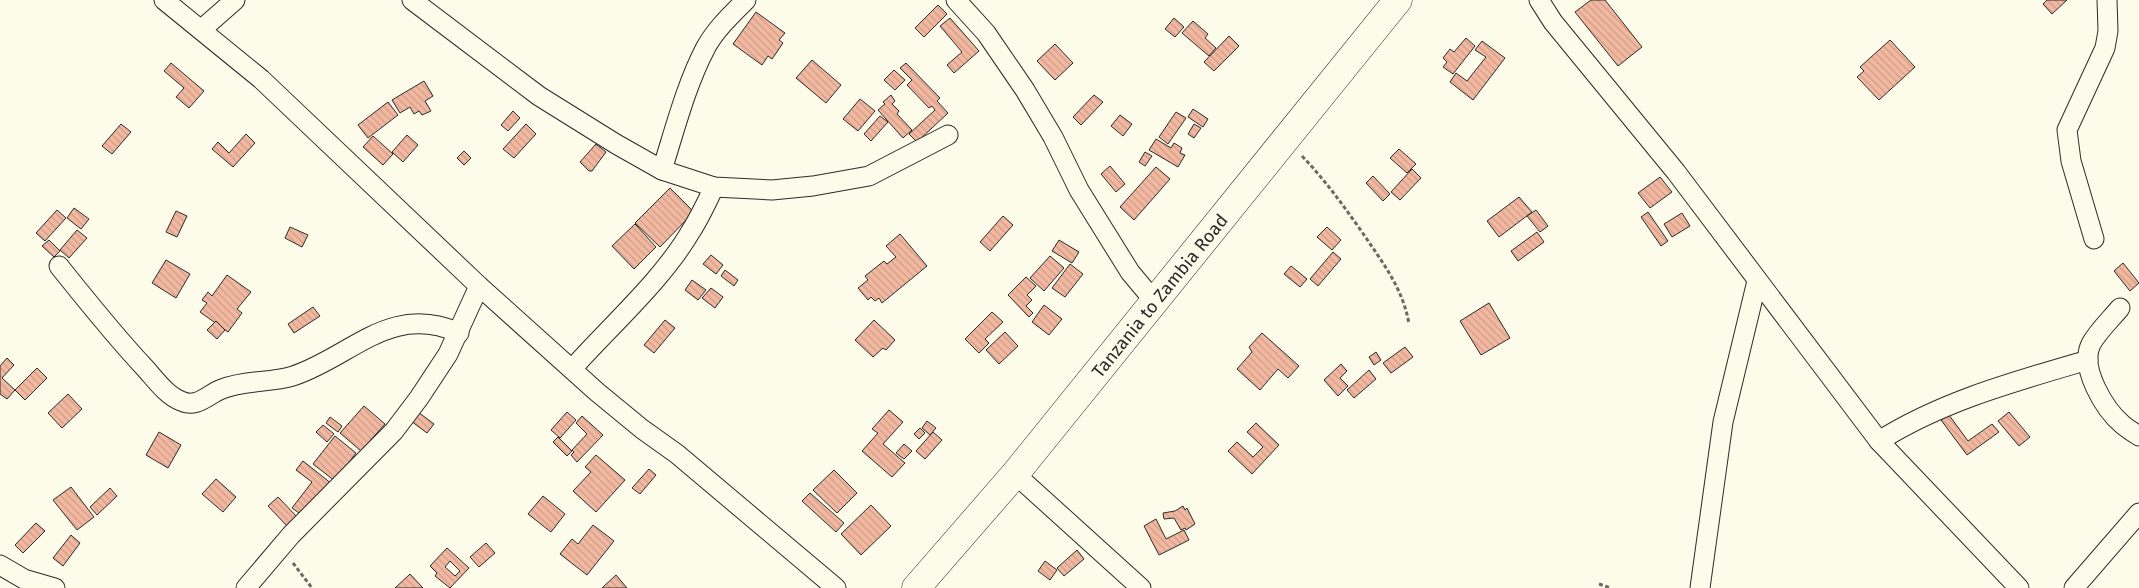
<svg xmlns="http://www.w3.org/2000/svg" width="2139" height="588" font-family="'Fira Sans',sans-serif">
	<style>
		.building { fill: url(#building-back-hatch); stroke: #2b2b2b; fill-rule: evenodd }
		.lines { fill: none; stroke-linecap: round; stroke-linejoin: round }
		.street-casing { stroke: #2b2b2b; stroke-width: 21 }
		.highway-casing { stroke: #2b2b2b; stroke-width: 29 }
		.path { stroke: #6a6964; stroke-width: 3; stroke-dasharray: 4 2.5; stroke-linecap: butt }
		.street { stroke: #fdfbea; stroke-width: 19 }
		.highway { stroke: #fdfbea; stroke-width: 28 }
		.labels { text-anchor: middle; stroke-width: 4; stroke-linejoin: round; paint-order: stroke }
		.street-label { font-size: 18px; fill: #2b2b2b; stroke: #fdfbea }
	</style>
	<defs>
		<pattern id="building-back-hatch" width="6" height="6" patternUnits="userSpaceOnUse" patternTransform="scale(1.25)"><rect width="6" height="6" fill="#f2b8a0"/><path d="M-1 5l2 2M0 0l6 6M5-1l2 2" fill="none" stroke="#d09e8a"/></pattern>
	</defs>
	<rect width="100%" height="100%" fill="#fdfbea"/>
	<g class="building">
		<path d="M1591 0H1605L1642 47 1618 66 1575 12Z"/>
		<path d="M2047 0H2067L2052 14 2043 4Z"/>
		<path d="M938 5 947 14 924 37 915 28Z"/>
		<path d="M756 12 785 33 779 40 783 43 772 59 768 56 762 65 733 44Z"/>
		<path d="M950 18 979 51 954 73 947 65 962 52 940 26Z"/>
		<path d="M1174 18 1184 27 1175 37 1165 29Z"/>
		<path d="M1193 21 1208 34 1205 38 1216 48 1209 56 1182 33Z"/>
		<path d="M1229 36 1239 46 1214 71 1204 62Z"/>
		<path d="M1466 38 1475 46 1453 74 1443 67 1447 62 1443 58 1450 49 1454 52Z"/>
		<path d="M1890 40 1915 67 1879 100 1857 77 1864 71 1860 67Z"/>
		<path d="M1482 41 1505 58 1473 100 1450 82 1456 73 1467 81 1486 57 1475 50Z"/>
		<path d="M1055 44 1073 63 1055 80 1037 61Z"/>
		<path d="M812 60 841 85 826 103 796 78Z"/>
		<path d="M171 63 204 91 189 108 176 97 184 88 164 71Z"/>
		<path d="M906 63 940 98 937 101 948 113 917 142 909 134 935 110 932 106 929 108 907 85 912 80 900 68Z"/>
		<path d="M894 70 905 80 895 90 884 80Z"/>
		<path d="M424 81 433 96 425 101 431 111 422 115 419 111 414 114 410 107 400 113 392 100Z"/>
		<path d="M891 95 895 101 892 104 899 111 897 114 912 130 903 138 878 110 885 104 883 102Z"/>
		<path d="M1094 95 1103 102 1081 125 1073 117Z"/>
		<path d="M860 99 875 111 858 131 843 119Z"/>
		<path d="M388 102 398 115 368 138 358 125Z"/>
		<path d="M1193 109 1208 119 1203 127 1188 117Z"/>
		<path d="M513 111 520 118 508 131 501 125Z"/>
		<path d="M1176 112 1186 118 1168 144 1159 137Z"/>
		<path d="M1120 115 1132 124 1123 136 1111 126Z"/>
		<path d="M880 116 888 122 871 141 864 134Z"/>
		<path d="M121 124 131 132 112 154 102 146Z"/>
		<path d="M526 124 536 134 514 158 503 149Z"/>
		<path d="M1194 124 1201 128 1194 138 1188 134Z"/>
		<path d="M246 134 255 143 233 167 212 149 218 142 229 153Z"/>
		<path d="M407 135 418 145 403 162 392 152Z"/>
		<path d="M373 136 393 154 383 165 363 147Z"/>
		<path d="M1156 139 1171 148 1174 143 1182 148 1180 153 1185 155 1178 167 1149 150Z"/>
		<path d="M596 144 606 152 592 171H589L580 162Z"/>
		<path d="M1399 149 1416 164 1407 173 1390 158Z"/>
		<path d="M464 151 471 158 464 165 457 158Z"/>
		<path d="M1145 152 1152 156 1145 166 1139 162Z"/>
		<path d="M1110 166 1125 184 1116 192 1101 174Z"/>
		<path d="M1156 167 1170 179 1134 220 1120 207Z"/>
		<path d="M1412 169 1421 178 1400 200 1391 192Z"/>
		<path d="M1373 176 1390 194 1383 201 1366 183Z"/>
		<path d="M1660 177 1672 192 1650 208 1638 193Z"/>
		<path d="M670 188 694 212 660 247 635 223Z"/>
		<path d="M1519 197 1532 212 1499 237 1487 221Z"/>
		<path d="M74 208 89 219 81 229 67 218Z"/>
		<path d="M57 210 66 218 45 241 36 233Z"/>
		<path d="M1536 210 1548 226 1540 232 1527 216Z"/>
		<path d="M176 211 187 216 177 237 166 232Z"/>
		<path d="M1648 212 1668 241 1661 246 1641 217Z"/>
		<path d="M1682 213 1690 226 1672 237 1664 224Z"/>
		<path d="M1003 216 1013 225 990 251 980 242Z"/>
		<path d="M635 224 656 247 634 269 612 246Z"/>
		<path d="M290 227 308 235 302 247 285 238Z"/>
		<path d="M1327 227 1341 240 1332 250 1317 237Z"/>
		<path d="M77 230 87 238 69 258 60 250Z"/>
		<path d="M1537 232 1544 242 1518 261 1511 251Z"/>
		<path d="M900 234 927 266 882 303 879 298 875 301 871 297 868 300 858 288 868 280 865 276 884 261 887 264 896 257 886 246Z"/>
		<path d="M49 240 60 251 54 257 42 246Z"/>
		<path d="M1059 240 1079 252 1072 263 1052 251Z"/>
		<path d="M1333 252 1341 259 1318 286 1310 279Z"/>
		<path d="M711 255 723 265 716 274 703 264Z"/>
		<path d="M1050 256 1064 268 1044 291 1030 278Z"/>
		<path d="M166 260 190 274 176 298 152 283Z"/>
		<path d="M2123 263 2139 283 2130 291 2114 271Z"/>
		<path d="M1070 264 1083 274 1065 297 1052 288Z"/>
		<path d="M1291 266 1307 279 1300 287 1284 274Z"/>
		<path d="M725 270 738 280 734 286 721 276Z"/>
		<path d="M227 275 251 292 237 309 242 313 228 332 200 312 207 303 202 300 208 292 212 296Z"/>
		<path d="M1026 277 1036 286 1027 295 1032 300 1026 306 1033 313 1029 317 1008 295Z"/>
		<path d="M692 280 706 290 698 300 685 290Z"/>
		<path d="M711 288 723 297 715 308 702 298Z"/>
		<path d="M1489 303 1510 338 1481 355 1460 321Z"/>
		<path d="M1044 305 1062 319 1049 335 1032 322Z"/>
		<path d="M313 307 320 316 294 333 288 324Z"/>
		<path d="M992 312 1003 322 985 339 989 343 979 353 965 339Z"/>
		<path d="M665 320 675 328 654 353 644 345Z"/>
		<path d="M874 320 895 340 886 350 883 348 873 357 855 340Z"/>
		<path d="M216 321 225 330 217 339 207 330Z"/>
		<path d="M1005 332 1018 346 999 364 986 350Z"/>
		<path d="M1262 333 1299 366 1288 378 1278 369 1260 390 1237 369 1252 352 1249 347Z"/>
		<path d="M1405 347 1413 357 1391 373 1383 363Z"/>
		<path d="M1376 352 1381 360 1374 365 1369 357Z"/>
		<path d="M7 358 14 365 2 378 15 390 7 399 0 394V366Z"/>
		<path d="M1341 364 1347 371 1340 378 1348 386 1338 396 1324 380Z"/>
		<path d="M37 368 47 378 25 400 15 390Z"/>
		<path d="M1369 370 1376 379 1354 398 1347 390Z"/>
		<path d="M68 394 82 409 62 428 48 413Z"/>
		<path d="M364 406 385 424 361 451 340 433Z"/>
		<path d="M889 410 903 422 883 444 905 463 892 477 862 451 878 433 872 429Z"/>
		<path d="M418 412 434 424 427 433 411 421Z"/>
		<path d="M567 412 576 420 560 438 551 430Z"/>
		<path d="M2009 412 2030 437 2019 446 1998 421Z"/>
		<path d="M1949 415 1968 441 1992 424 1999 432 1967 455 1941 420Z"/>
		<path d="M582 416 603 435 577 462 571 455 574 452 572 450 587 434 576 423Z"/>
		<path d="M330 417 342 426 338 432 326 423Z"/>
		<path d="M927 421 936 428 930 435 922 428Z"/>
		<path d="M1256 423 1279 445 1252 474 1228 451 1237 442 1253 457 1263 447 1247 432Z"/>
		<path d="M323 425 334 434 327 442 316 432Z"/>
		<path d="M920 428 925 433 919 439 914 434Z"/>
		<path d="M159 432 181 445 168 468 146 455Z"/>
		<path d="M933 432 942 440 925 459 916 451Z"/>
		<path d="M335 436 356 453 335 481 313 464Z"/>
		<path d="M558 437 572 451 567 456 553 442Z"/>
		<path d="M904 444 912 451 904 459 896 453Z"/>
		<path d="M596 455 625 480 596 512 573 491 591 472 585 467Z"/>
		<path d="M303 461 332 484 306 518 292 508 312 482 296 470Z"/>
		<path d="M649 469 656 475 640 494 632 488Z"/>
		<path d="M834 470 857 493 837 513 813 490Z"/>
		<path d="M216 479 236 497 223 512 202 494Z"/>
		<path d="M71 487 94 517 77 530 53 500Z"/>
		<path d="M110 488 117 496 97 515 90 507Z"/>
		<path d="M810 493 844 523 836 532 802 501Z"/>
		<path d="M543 496 565 514 551 532 528 514Z"/>
		<path d="M278 497 298 518 288 527 268 506Z"/>
		<path d="M871 505 891 526 861 555 841 534Z"/>
		<path d="M1183 506 1185 510 1187 508 1195 524 1186 530 1185 528 1181 530 1174 518 1164 519 1163 513 1175 511Z"/>
		<path d="M1156 519 1166 539 1184 530 1189 540 1159 555 1144 526Z"/>
		<path d="M36 523 45 531 23 553 15 545Z"/>
		<path d="M593 525 614 541 587 575 560 554 572 539 578 544Z"/>
		<path d="M71 535 80 543 63 566 53 558Z"/>
		<path d="M486 543 495 553 479 567 470 557Z"/>
		<path d="M447 548 469 568 450 588 435 576 437 573 430 566ZM450 561 460 571 455 576 445 567Z"/>
		<path d="M1077 550 1084 559 1064 576 1057 568Z"/>
		<path d="M1045 561 1057 570 1050 580 1038 571Z"/>
		<path d="M410 574 423 588H395Z"/>
		<path d="M616 575 627 588H602Z"/>
	</g>
	<g class="lines">
		<g class="street-casing">
			<g id="street">
				<path d="M164 0 261 79 479 286 597 392 642 429 677 454 836 588"/>
				<path d="M412 0 539 96 616 144 662 170 714 187 772 190 813 186 869 176 948 135"/>
				<path d="M956 0 986 33 1025 90 1053 137 1079 190 1130 272 1155 302"/>
				<path d="M1539 0 1553 22 1676 172 1879 441 2019 588"/>
				<path d="M202 29 235 0"/>
				<path d="M662 170C675 129 686 85 706 47 716 29 732 14 746 0"/>
				<path d="M2094 239 2071 161 2067 130 2105 48 2108 31 2107 0"/>
				<path d="M59 266C87 301 114 335 145 368 155 379 166 395 181 401 197 409 208 394 222 389 244 380 270 383 293 376 351 357 391 302 459 333"/>
				<path d="M2120 308C2111 319 2098 331 2091 344 2079 368 2105 410 2123 425 2128 429 2134 433 2139 436"/>
				<path d="M572 369C611 325 661 282 691 231 700 217 707 202 714 187"/>
				<path d="M1879 441C1942 401 2016 381 2088 360"/>
				<path d="M1015 474 1141 588"/>
				<path d="M0 565 24 579 55 588"/>
				<path d="M246 588 291 535 394 431 419 398 448 354 479 286"/>
				<path d="M1700 588 1723 422 1757 281"/>
				<path d="M2074 588 2139 513"/>
			</g>
		</g>
		<g class="highway-casing">
			<path id="highway" d="M916 588 1015 474 1398 0"/>
		</g>
		<g class="path">
			<path d="M1302 156C1325 180 1343 205 1362 232 1382 262 1403 288 1409 324"/>
			<path d="M293 563 312 588"/>
			<path d="M1599 584 1611 588"/>
		</g>
		<use href="#street" class="street"/>
		<use href="#highway" class="highway"/>
	</g>
	<g class="labels">
		<g class="street-label">
			<text transform="translate(1160 296) rotate(-51)" y="6">Tanzania to Zambia Road</text>
		</g>
	</g>
</svg>
